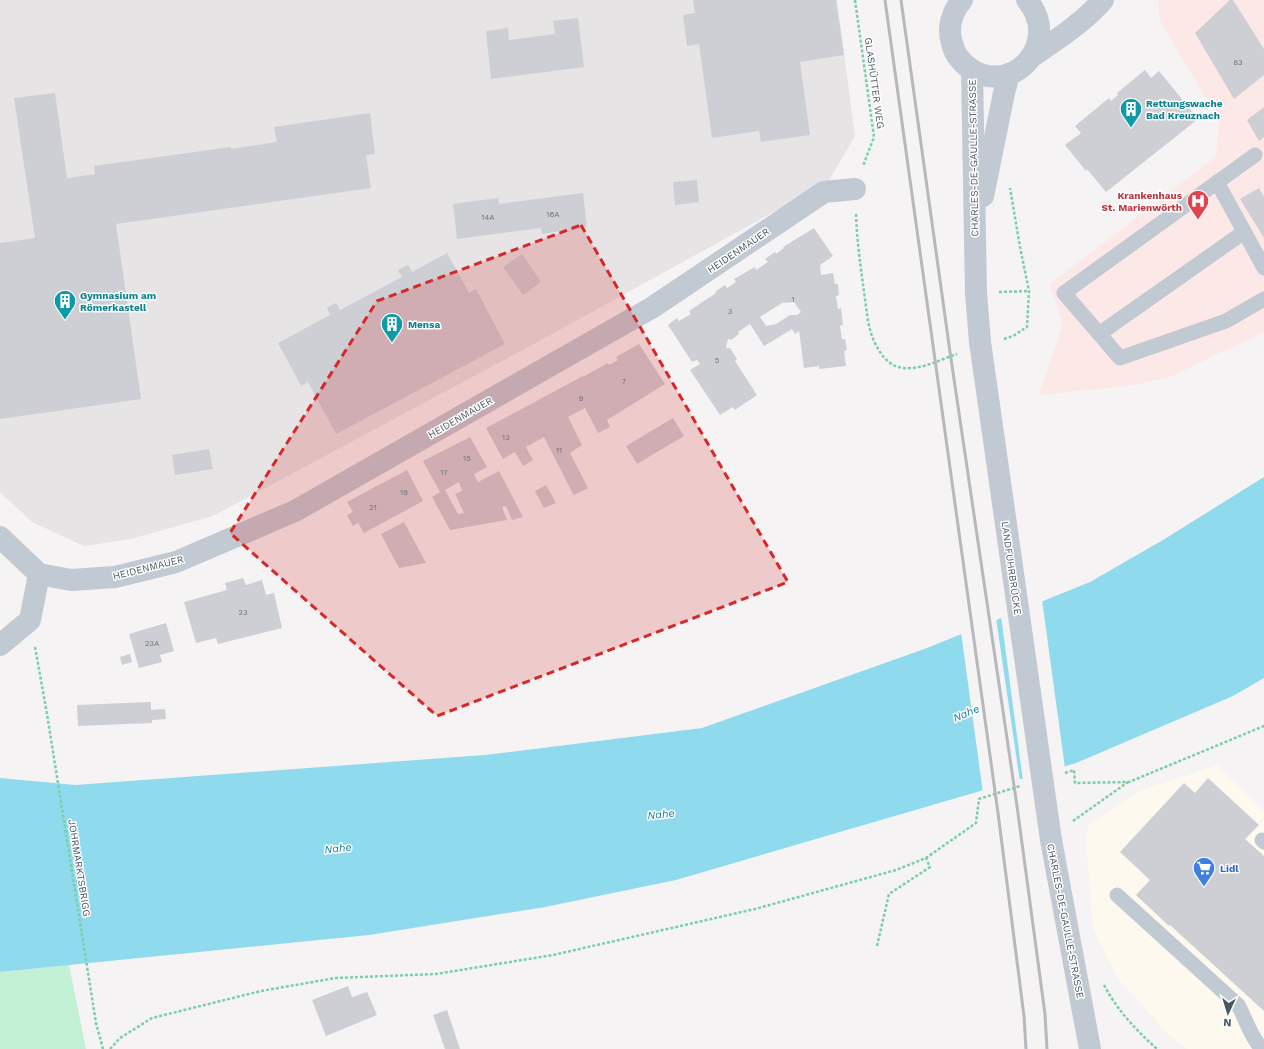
<svg xmlns="http://www.w3.org/2000/svg" width="1264" height="1049" font-family="'Work Sans',sans-serif">
	<style>
		.commercial { fill: #fdf9ef }
		.education { fill: #e6e4e5 }
		.medical { fill: #fce8e6 }
		.green { fill: #c3f1d5 }
		.water { fill: #90daee }
		.pier { fill: #f5f3f3 }
		.building { fill: #cdcfd5; fill-rule: evenodd }
		.lines { fill: none; stroke-linecap: round; stroke-linejoin: round }
		.path { stroke: #7ad0a6; stroke-width: 2.5; stroke-dasharray: 3 2; stroke-linecap: butt }
		.service { stroke: #c1cad2; stroke-width: 15 }
		.minor { stroke: #c1cad2; stroke-width: 22 }
		.tertiary { stroke: #c1cad2; stroke-width: 22 }
		.rail { stroke: #b5b8bd; stroke-width: 3 }
		.marked { fill: #d62828; fill-opacity: 0.2; stroke: #d62828; stroke-width: 3; stroke-dasharray: 8 5; stroke-linejoin: round }
		.labels { text-anchor: middle; stroke-width: 3; stroke-linejoin: round; paint-order: stroke }
		.number-label { font-size: 8px; fill: #6b747e }
		.street-label { font-size: 10px; fill: #4a5661; stroke: #fff }
		.culture-label { font-size: 10px; font-weight: bold; fill: #0d838f; stroke: #fff; text-anchor: start }
		.health-label { font-size: 10px; font-weight: bold; fill: #be3a42; stroke: #fff; text-anchor: end }
		.shop-label { font-size: 10px; font-weight: bold; fill: #366cbe; stroke: #fff; text-anchor: start }
		.water-label { font-size: 11px; font-style: italic; fill: #0c7c9b; stroke: #fff }
	</style>
	<rect width="100%" height="100%" fill="#f5f3f3"/>
	<path class="commercial" d="M1217 765 1264 811V1049H1187L1168 1034 1118 979 1093 929 1086 842 1088 826 1137 792Z"/>
	<path class="education" d="M0 0H837L855 136 828 182 532 345 213 516 131 539 84 546 32 522 0 492Z"/>
	<path class="medical" d="M1158 0H1264V332L1172 376 1135 385 1039 395 1063 325 1050 284 1216 157 1219 121 1160 20Z"/>
	<path class="green" d="M69 965 86 1049H0V972Z"/>
	<path class="water" d="M1264 477V678L1233 696 1076 763 676 880 545 907 369 935 0 972V778L75 785 485 755 702 728 927 648 1090 582 1163 540Z"/>
	<g class="pier">
		<path d="M1042 600 1065 768 1023 781 1001 616Z"/>
		<path d="M996 618 1020 782 983 793 961 632Z"/>
	</g>
	<g class="building">
		<path d="M693 0H836L844 55 800 62 810 135 761 142 759 131 712 138 699 44 687 46 683 15 695 13Z"/>
		<path d="M1230 0H1233L1264 49V75L1234 99 1195 33Z"/>
		<path d="M578 18 584 67 491 79 486 31 508 28 509 40 555 34 553 21Z"/>
		<path d="M1145 70 1151 78 1159 71 1198 119 1106 192 1087 169 1086 171 1065 145 1081 133 1075 126 1109 98 1111 101 1118 95 1117 93Z"/>
		<path d="M55 93 67 178 95 174 94 166 231 147V149L277 142 274 127 370 113 375 154 366 155 371 188 116 224 141 399 0 419V243L35 238 14 98Z"/>
		<path d="M1264 107V137L1259 141 1247 120Z"/>
		<path d="M697 180 699 202 675 205 673 182Z"/>
		<path d="M1259 188 1264 197V238L1240 199Z"/>
		<path d="M583 193 587 227 542 234 541 228 457 239 453 204 498 198 499 204Z"/>
		<path d="M814 228 833 256 820 265 821 275 833 273 835 284H838L839 295 836 296 838 309 841 308 843 325 840 326 842 339H845L847 350 844 351 846 366 819 369V366L804 368 799 331 795 334 792 329 764 346 750 324 738 332 739 334 731 340 728 339 726 348H730L737 359 735 361 757 395 735 410 733 407 720 415 690 370 700 364 697 360 692 362 668 325 677 318 679 321 691 314 689 311 716 293 715 292 725 285 727 288 736 282 734 279 755 267 756 270 768 262 765 259 775 252 776 254 784 248 783 247ZM794 302 801 312 797 315H790L776 324 766 326 760 317 782 303Z"/>
		<path d="M447 253 469 293 476 289 505 344 336 434 308 382 301 386 278 343 330 315 327 308 336 303 340 310 402 277 398 270 408 265 412 272Z"/>
		<path d="M522 254 541 282 523 295 503 267Z"/>
		<path d="M639 344 665 384 607 420 610 427 598 433 585 408 568 417 582 445 570 453 588 488 574 495 573 494 544 437 526 447 533 460 523 466 515 452 503 459 486 428 583 376V377L608 363 609 365 618 360 616 357Z"/>
		<path d="M673 418 684 436 637 464 626 446Z"/>
		<path d="M470 437 487 467 474 474 478 482 499 471 523 517 512 520 506 506 502 507 507 520 450 530 432 497 440 492 423 461ZM459 482 462 491 455 494 464 513 458 514 445 490Z"/>
		<path d="M209 449 213 469 175 475 172 455Z"/>
		<path d="M407 470 423 501 364 533 358 523 353 526 347 515 353 512 347 502Z"/>
		<path d="M546 485 556 503 544 508 535 491Z"/>
		<path d="M404 522 426 563 399 568 381 534Z"/>
		<path d="M243 578 246 585 262 580 266 595 274 593 282 628 218 644 216 638 196 643 184 602 227 590 225 583Z"/>
		<path d="M166 623 174 651 160 655 162 662 139 668 129 634Z"/>
		<path d="M130 654 132 662 122 665 120 657Z"/>
		<path d="M151 702V710L165 709 166 719 152 720V723L78 726 77 705Z"/>
		<path d="M1208 778 1259 825 1245 839 1264 856V1011L1170 925 1169 926 1136 895 1150 880 1120 852 1184 783 1195 793Z"/>
		<path d="M348 986 352 997 367 992 377 1015 326 1036 312 1000Z"/>
		<path d="M447 1010 460 1049H445L433 1015Z"/>
	</g>
	<g class="lines">
		<g class="path">
			<path d="M855 0 874 137 863 166"/>
			<path d="M856 214C857 243 861 270 865 299 867 313 868 328 874 341 879 352 886 363 898 367 918 372 939 360 957 354"/>
			<path d="M999 292 1029 291"/>
			<path d="M1004 339 1013 336 1027 327 1029 291 1020 247 1010 188"/>
			<path d="M35 647 47 714 96 1023 103 1049"/>
			<path d="M1065 773 1074 770 1075 783 1129 782 1264 726"/>
			<path d="M1073 821 1128 782"/>
			<path d="M877 946 889 894 930 867 926 858"/>
			<path d="M1104 985C1117 1010 1136 1030 1157 1049"/>
			<path d="M110 1049 120 1038 152 1018 261 991 336 978 436 974 553 955 755 909 896 870 926 858 976 823 979 799 1020 786"/>
		</g>
		<g class="service">
			<path d="M1255 155 1064 293 1120 358 1226 321 1264 299"/>
			<path d="M1217 182 1264 268"/>
			<path d="M1099 334 1244 232"/>
			<path d="M1262 840 1264 842"/>
			<path d="M1117 895 1238 1005C1246 1019 1250 1036 1262 1049"/>
		</g>
		<g class="minor">
			<path d="M0 537 39 574 71 580 115 577 176 562 295 511 653 307 824 192 855 189"/>
			<path d="M0 645 30 620 39 574"/>
		</g>
		<g class="tertiary">
			<path d="M962 0C952 12 947 27 952 43 954 53 960 61 969 68 1012 98 1063 43 1027 0"/>
			<path d="M1031 57C1056 40 1083 23 1103 0"/>
			<path d="M972 70 976 293 980 342 1051 840 1090 1049"/>
			<path d="M983 196 1004 93 1009 74"/>
		</g>
		<g class="rail">
			<path d="M885 0 998 813 1024 1016 1026 1049"/>
			<path d="M901 0 950 352 1017 806 1045 1014 1047 1049"/>
		</g>
	</g>
	<path class="marked" d="M581 225 788 582 437 716 230 533 377 301Z"/>
	<defs>
		<g id="building-pin" transform="scale(1.15)"><path d="M0 17L-7.5 6A9.5 9.5 0 1 1 7.5 6Z" fill="#0f9aa8" stroke="#fff"/><path d="M-4-6H4V6H1V3H-1V6H-4ZM-2.5-4.3h1.7v1.8h-1.7ZM.8-4.3h1.7v1.8H.8ZM-2.5-1h1.7V.8h-1.7ZM.8-1h1.7V.8H.8Z" fill="#fff"/></g>
		<g id="hospital-pin" transform="scale(1.15)"><path d="M0 17L-7.5 6A9.5 9.5 0 1 1 7.5 6Z" fill="#e0444e" stroke="#fff"/><path d="M-5-5h3v3.5h4V-5h3V5h-3V1.5h-4V5h-3Z" fill="#fff"/></g>
		<g id="supermarket-pin" transform="scale(1.15)"><path d="M0 17L-7.5 6A9.5 9.5 0 1 1 7.5 6Z" fill="#3f7fe0" stroke="#fff"/><path d="M-6-5.5h2.5l.6 2H6L4.5 2H-2.5L-4.4-4H-6ZM-1.5 3.2a1.3 1.3 0 1 0 .1 0ZM3 3.2a1.3 1.3 0 1 0 .1 0Z" fill="#fff"/></g>
	</defs>
	<g fill-rule="evenodd">
		<use href="#building-pin" x="1131" y="109"/>
		<use href="#hospital-pin" x="1198" y="201"/>
		<use href="#building-pin" x="65" y="301"/>
		<use href="#building-pin" x="392" y="324"/>
		<use href="#supermarket-pin" x="1204" y="868"/>
	</g>
	<g class="labels">
		<g class="number-label">
			<text x="1238" y="65">83</text>
			<text x="553" y="217">16A</text>
			<text x="488" y="220">14A</text>
			<text x="793" y="302">1</text>
			<text x="730" y="314">3</text>
			<text x="717" y="363">5</text>
			<text x="624" y="384">7</text>
			<text x="581" y="401">9</text>
			<text x="506" y="440">13</text>
			<text x="559" y="453">11</text>
			<text x="467" y="461">15</text>
			<text x="444" y="475">17</text>
			<text x="404" y="495">19</text>
			<text x="373" y="510">21</text>
			<text x="243" y="615">23</text>
			<text x="152" y="646">23A</text>
		</g>
		<g class="street-label">
			<text transform="translate(875 83) rotate(82)" y="4">GLASHÜTTER WEG</text>
			<text transform="translate(973 158) rotate(-91)" y="4">CHARLES-DE-GAULLE-STRASSE</text>
			<text transform="translate(738 250) rotate(-34)" y="4">HEIDENMAUER</text>
			<text transform="translate(460 417) rotate(-30)" y="4">HEIDENMAUER</text>
			<text transform="translate(148 567) rotate(-14)" y="4">HEIDENMAUER</text>
			<text transform="translate(1012 568) rotate(82)" y="4">LANDFUHRBRÜCKE</text>
			<text transform="translate(80 868) rotate(81)" y="4">JOHRMARKTSBRIGG</text>
			<text transform="translate(1066 921) rotate(79)" y="4">CHARLES-DE-GAULLE-STRASSE</text>
		</g>
		<g class="culture-label">
			<text x="1146" y="107">Rettungswache<tspan x="1146" dy="12">Bad Kreuznach</tspan></text>
			<text x="80" y="299">Gymnasium am<tspan x="80" dy="12">Römerkastell</tspan></text>
			<text x="408" y="328">Mensa</text>
		</g>
		<g class="health-label">
			<text x="1182" y="199">Krankenhaus<tspan x="1182" dy="12">St. Marienwörth</tspan></text>
		</g>
		<g class="shop-label">
			<text x="1220" y="872">Lidl</text>
		</g>
		<g class="water-label">
			<text transform="translate(966 713) rotate(-23)" y="4">Nahe</text>
			<text transform="translate(661 814) rotate(-6)" y="4">Nahe</text>
			<text transform="translate(338 848) rotate(-6)" y="4">Nahe</text>
		</g>
	</g>
	<g transform="translate(1228 1013) rotate(184)" stroke="#ffffff" stroke-width="3" paint-order="stroke">
	<path d="M0-3L7 15L0 10L-7 15Z" fill="#4a5661"/>
	<text y="-6" font-size="11" font-weight="bold" text-anchor="middle" fill="#4a5661">N</text>
	</g>
</svg>
